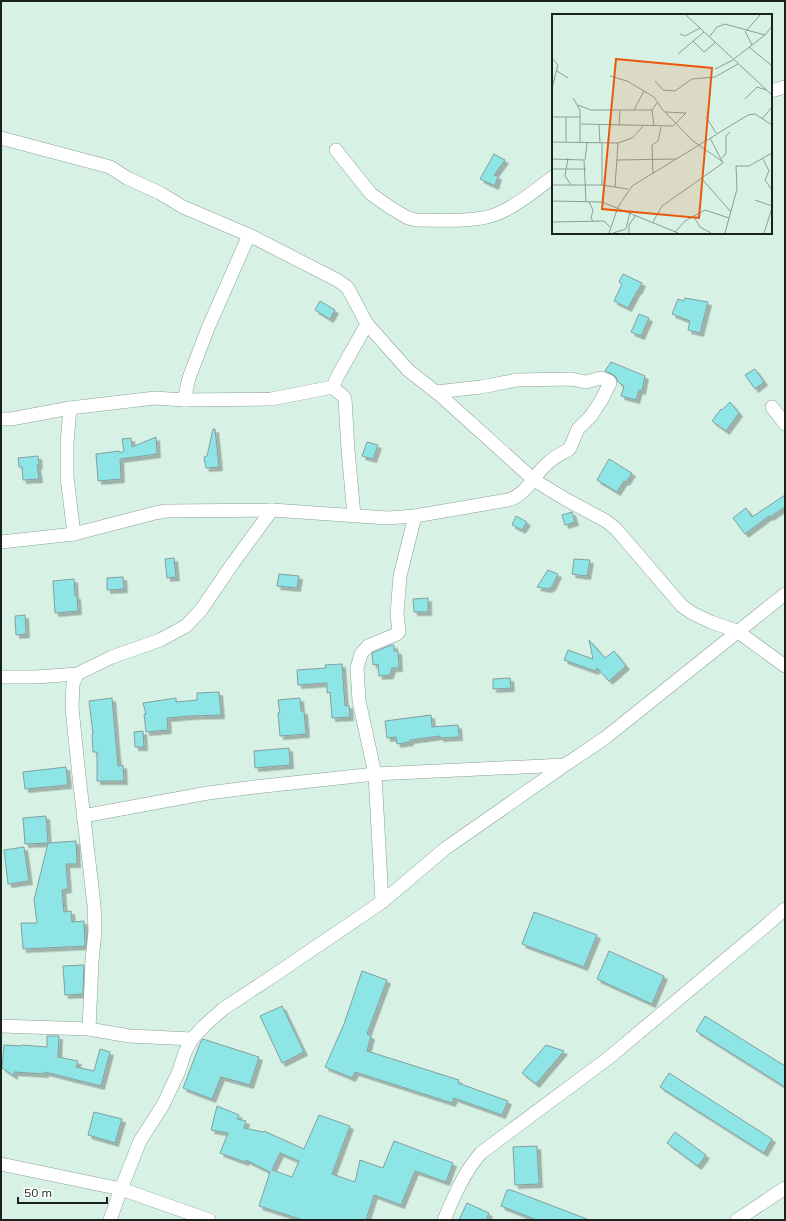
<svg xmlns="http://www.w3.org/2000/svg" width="786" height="1221" font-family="Mulish,sans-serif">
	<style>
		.building { fill: #8de5e6; stroke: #849f9f; fill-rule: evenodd; filter: url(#shadow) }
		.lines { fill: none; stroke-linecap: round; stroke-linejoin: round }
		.minor-casing { stroke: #8aa197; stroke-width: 14 }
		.minor { stroke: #fff; stroke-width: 13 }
		.inset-road { fill: none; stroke: #8c9e95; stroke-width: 1 }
		.view { fill: #e8590c; fill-opacity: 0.15; stroke: #e8590c; stroke-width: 2 }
		.inset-edge { fill: none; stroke: #19221e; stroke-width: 2 }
	</style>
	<defs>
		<filter id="shadow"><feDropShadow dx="3.5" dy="3.5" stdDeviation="0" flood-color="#0004"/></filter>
	</defs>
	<rect width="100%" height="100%" fill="#d8f1e5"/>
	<g class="building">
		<path d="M494 154 505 160 494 175 498 176 495 186 480 179Z"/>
		<path d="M623 274 642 283 638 291H637L628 308 614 301 622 284 619 282Z"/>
		<path d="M685 298 708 302 700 333 688 330 690 321 672 314 678 299 684 301Z"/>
		<path d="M320 301 335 310 330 319 315 310Z"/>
		<path d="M639 314 649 318 641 336 631 332Z"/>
		<path d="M611 362 645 376 642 391 639 390 636 400 621 396 624 386 618 382 616 377 612 374 605 371Z"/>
		<path d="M755 369 764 382 755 389 745 375Z"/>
		<path d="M730 402 739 413 726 431 712 421 721 409 722 410Z"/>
		<path d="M213 429H215L219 467 206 468 204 457 207 456Z"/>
		<path d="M156 437 157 454 120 459 121 479 98 481 96 454 119 451 120 453 124 451 122 439 131 438 132 447Z"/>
		<path d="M367 442 378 445 373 459 362 456Z"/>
		<path d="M38 456 39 465H37L39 479 23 480 22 467H19L18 458Z"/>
		<path d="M609 459 632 473 626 482 624 481 617 492 597 480Z"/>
		<path d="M785 495V507L770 517 769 516 745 534 733 518 746 508 752 517Z"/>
		<path d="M572 512 575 522 565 525 562 515Z"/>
		<path d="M516 516 527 522 522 530 512 525Z"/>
		<path d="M174 558 176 577 167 578 165 559Z"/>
		<path d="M574 559 590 560 587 576 572 574Z"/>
		<path d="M548 570 558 574 552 587 548 589 537 587Z"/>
		<path d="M279 574 299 576 297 588 277 586Z"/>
		<path d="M123 577 124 589 107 590V578Z"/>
		<path d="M74 579 75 596H77L78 611 55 613 53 581Z"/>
		<path d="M428 598V612H414L413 599Z"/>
		<path d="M25 615 26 634 16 635 15 616Z"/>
		<path d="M589 640 605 658 614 651 626 666 609 681 597 668 595 671 564 660 568 650 593 659Z"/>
		<path d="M391 645H394V651H398L399 668H392L390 675 379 676 378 664 373 665 372 653Z"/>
		<path d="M342 664 345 706 349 705 350 717 332 718 330 692 327 693V683L298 685 297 670 326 668 325 665Z"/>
		<path d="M510 678 511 688 493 689V679Z"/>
		<path d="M219 692 221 715 190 716 167 718 168 730 146 732 144 714H146L143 703 176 698V702L197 700V693Z"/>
		<path d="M112 698 118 766 123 765 124 781H97V752H93L92 734H93L89 701Z"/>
		<path d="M300 698 301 711H304L306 734 280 736 278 713H280L278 700Z"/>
		<path d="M431 715 432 727 458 725 459 737 440 738V736L410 740V742L397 744 396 737 387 738 385 721Z"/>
		<path d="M143 731 144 747H135L134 732Z"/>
		<path d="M289 748 290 765 255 768 254 751Z"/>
		<path d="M66 767 68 785 25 789 23 772Z"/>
		<path d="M46 816 48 843 25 844 23 818Z"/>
		<path d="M76 841 77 864H66L68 889 62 890 64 912 71 911 72 922 84 921 85 946 23 949 21 923H37L34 900 48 843Z"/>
		<path d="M24 847 29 881 8 884 4 850Z"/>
		<path d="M534 912 597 935 584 967 522 944Z"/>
		<path d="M609 951 664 976 652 1004 597 979Z"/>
		<path d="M84 965 83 994 65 995 63 966Z"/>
		<path d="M362 971 387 980 367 1034 371 1036 367 1051 459 1080 458 1083 508 1101 502 1115 454 1098 452 1103 355 1072 352 1078 325 1067 344 1024Z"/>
		<path d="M282 1006 304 1052 282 1063 260 1016Z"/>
		<path d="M705 1016 785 1066V1087L696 1031Z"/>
		<path d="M47 1036H59L58 1057 78 1061 76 1067 94 1071 100 1049 110 1052 101 1086 45 1072V1074L14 1072V1076L2 1068 4 1045 21 1046 22 1045 47 1047Z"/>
		<path d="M203 1039 259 1057 250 1085 221 1077 212 1099 183 1088 201 1041Z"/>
		<path d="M546 1045 564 1051 536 1084 522 1073Z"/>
		<path d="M669 1073 772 1139 764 1153 660 1087Z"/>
		<path d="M217 1106 239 1115 237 1119 246 1121 244 1128 263 1132 264 1131 304 1149 319 1115 350 1126 332 1174 355 1182 360 1160 383 1168 394 1141 453 1163 446 1182 415 1171 401 1205 374 1195 366 1220H303L259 1206 270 1172 246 1160 245 1162 220 1153 228 1133 211 1130ZM280 1153 299 1161 292 1177 272 1170Z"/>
		<path d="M94 1112 122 1119 115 1143 88 1135Z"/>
		<path d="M675 1132 706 1155 698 1166 667 1143Z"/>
		<path d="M537 1146 539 1184 515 1185 513 1147Z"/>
		<path d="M507 1190H511L587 1219V1220H537L501 1206Z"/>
		<path d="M467 1203 489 1213 486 1220H459Z"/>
	</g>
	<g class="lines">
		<g class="minor-casing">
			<g id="minor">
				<path d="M771 91 785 87"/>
				<path d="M1 138 110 167 127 178 160 193 183 207 249 235 337 280 347 287 351 294 367 324 408 370 441 396 534 480 567 500 606 521 616 529 682 606 692 613 711 622 737 631 785 666"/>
				<path d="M336 150 371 194 391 208 408 218 417 220C441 220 478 223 499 213 519 204 536 190 553 177"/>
				<path d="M184 400 189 378 208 328 249 235"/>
				<path d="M772 407 785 424"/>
				<path d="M70 408 67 443V477L74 534"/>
				<path d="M1 419H11L70 408 155 398 184 400 271 399 333 387"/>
				<path d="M354 515 348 450 345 399C342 393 336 392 333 387L337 377 367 324"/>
				<path d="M1 542 74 534 155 513 166 511 272 510 387 518 415 516 508 500C527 495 534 474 549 462 554 457 561 454 568 450L570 448 578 429 591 416 602 399 610 383 609 381 601 378 586 382 571 379 517 380 481 387 436 392"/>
				<path d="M77 674 73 684 72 708 79 776 94 905 95 931 92 961 89 1029"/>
				<path d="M1 677H36L77 674 112 657 160 640 186 626 201 610 233 563 272 510"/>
				<path d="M83 816 208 793 255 787 375 774 564 765"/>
				<path d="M382 902 375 774 359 701 357 668 361 654 368 646 397 634 399 632 397 614 400 576 415 516"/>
				<path d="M1 1026 89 1029 129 1036 192 1039"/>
				<path d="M1 1164 121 1189 209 1220"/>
				<path d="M110 1220 121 1189 140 1141 163 1105 179 1071 185 1052 192 1039 204 1026 223 1009 273 976 382 902 446 848 565 765 605 738 785 594"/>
				<path d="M444 1220C454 1196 464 1172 481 1153L611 1056 769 923 785 909"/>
				<path d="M737 1220 785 1188"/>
			</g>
		</g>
		<use href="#minor" class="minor"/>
	</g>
	<g transform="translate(552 14)">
		<rect width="220" height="220" fill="#d8f1e5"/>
		<path class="inset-road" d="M134 1 220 81M193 17 200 31M194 17 208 1M128 20 133 22 148 14M158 22 165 13 173 10 213 21M141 27 152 38 164 28M197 33 220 52M126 40 152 18M0 44 6 51 0 74M182 45 213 21 220 12M163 55 181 46M5 57 16 64M58 62 75 67 102 83 110 95 141 127 171 148M103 67 111 76 123 77 140 65 163 63 186 50M21 84 28 96V128M193 85 205 73 214 76M26 91 39 96H100M82 96 92 77M0 103H28M154 103 164 119M14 104V128M210 105 220 93M29 110 121 112 134 99 113 98M47 111 48 129M67 112 68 96M102 112 100 96 105 89M0 128 66 129 80 124 92 111M16 144 13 162 19 171M170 144 174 139V122L178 118M0 145 32 146 34 187M211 145 217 157 213 166 220 176M33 146 35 129M65 146 124 145M0 155H14M15 155H34M101 160 100 131 106 127 109 113M150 165 179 198M0 171H50L76 175M50 171V129M63 173 66 129M203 186 220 192M0 187 50 188 126 219M37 188 41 196 39 204 41 207M142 203 148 213 159 219M0 208 52 207 58 213M101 208 110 192 171 149 158 124M123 218 133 207 153 196 177 204M57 219 66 193 80 172 196 101 203 100 220 111M61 219 74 215 78 198M77 219V211L84 201M173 219 185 175 184 152H197L220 139M212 219 220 194"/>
		<path class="view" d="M64 45 160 54 147 204 50 195Z"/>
		<rect width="220" height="220" class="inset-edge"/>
	</g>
	<rect width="786" height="1221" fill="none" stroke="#19221e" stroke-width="4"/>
	<path d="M18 1197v6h89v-6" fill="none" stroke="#19221e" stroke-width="2"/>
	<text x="24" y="1197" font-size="12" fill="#19221e" stroke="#ffffff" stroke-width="3" paint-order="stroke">50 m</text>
</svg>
